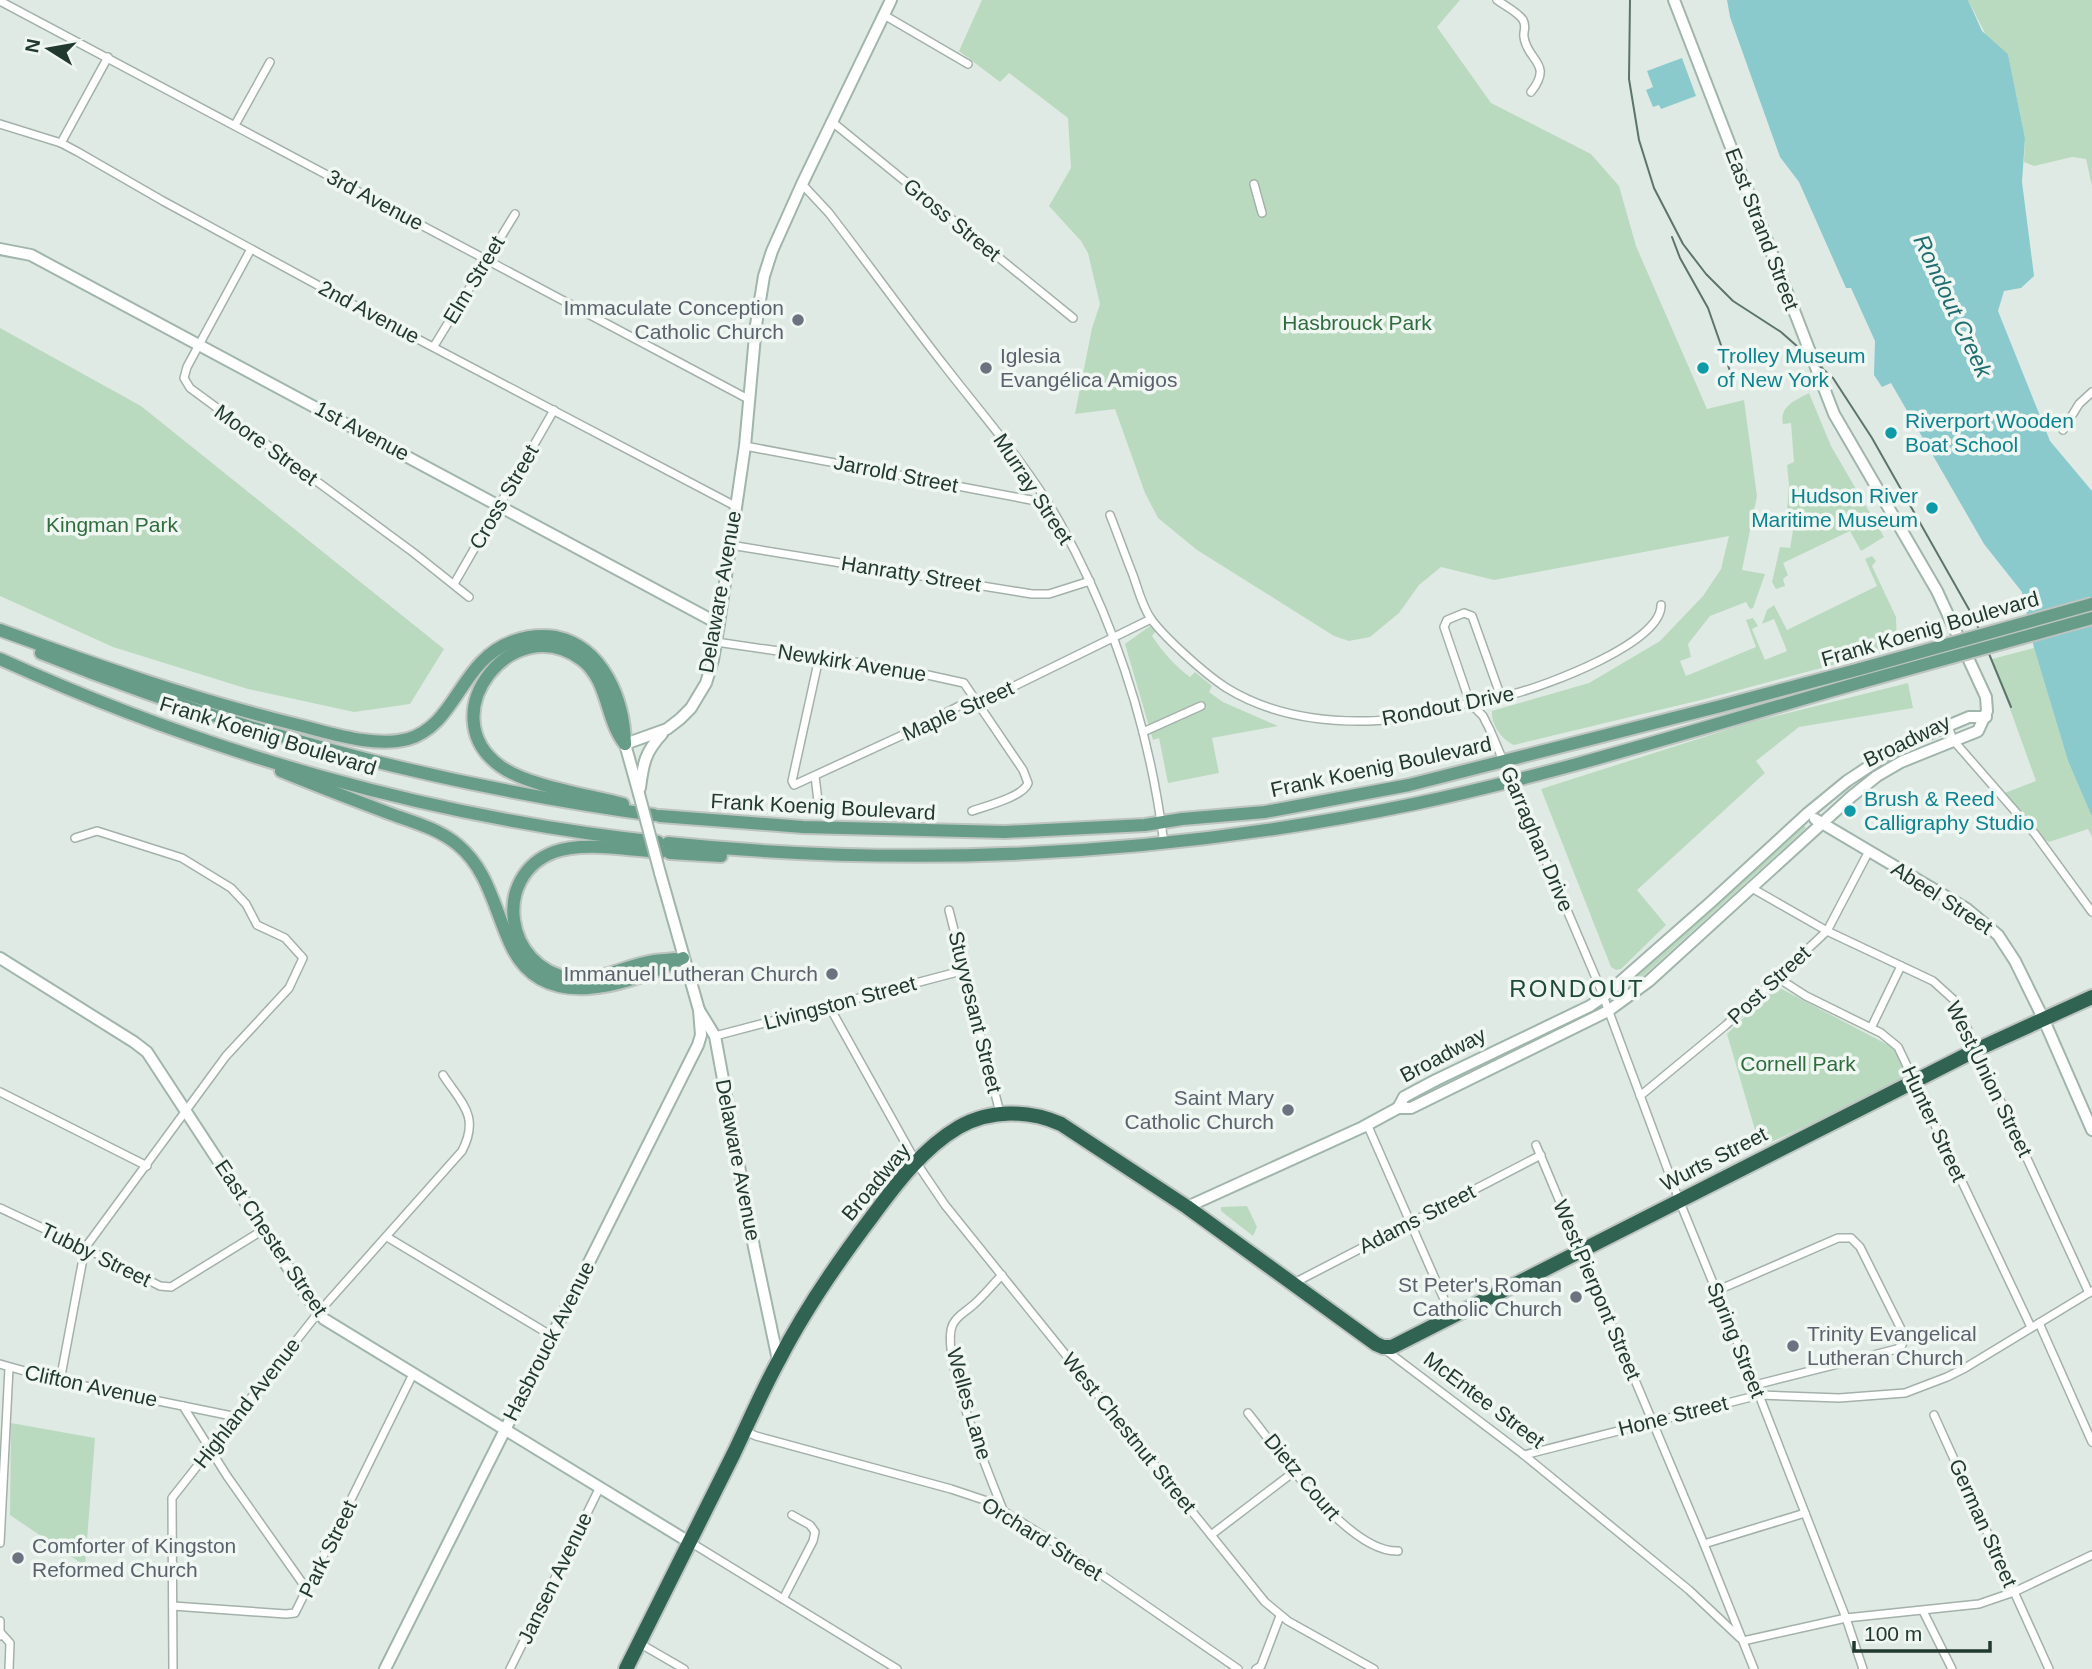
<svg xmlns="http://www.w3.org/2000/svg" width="2092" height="1669" font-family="Arial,sans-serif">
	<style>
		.green { fill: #badabf }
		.water { fill: #8bcacc }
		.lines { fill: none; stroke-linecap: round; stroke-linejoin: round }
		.street-casing { stroke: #a3b1aa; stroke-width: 10 }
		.secondary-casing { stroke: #a0b5ab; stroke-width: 14 }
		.primary-casing { stroke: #bdc4c1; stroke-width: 16 }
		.highway-casing { stroke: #bdc4c1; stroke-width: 18 }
		.street { stroke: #fff; stroke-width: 7 }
		.secondary { stroke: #fff; stroke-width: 10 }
		.primary { stroke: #679c88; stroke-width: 12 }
		.highway { stroke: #306352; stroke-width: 14 }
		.tram { stroke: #5c756b; stroke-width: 2 }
		.secondary-bridge-casing { stroke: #a0b5ab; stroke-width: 14; stroke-linecap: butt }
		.primary-bridge-casing { stroke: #bdc4c1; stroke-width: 16; stroke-linecap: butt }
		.secondary-bridge { stroke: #fff; stroke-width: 10 }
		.primary-bridge { stroke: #679c88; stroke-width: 12 }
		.worship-dot { fill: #6b7280; stroke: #f0f7f2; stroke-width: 2.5 }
		.culture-dot { fill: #0f9aa8; stroke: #f0f7f2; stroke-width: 2.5 }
		.labels { text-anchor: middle; stroke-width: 7; stroke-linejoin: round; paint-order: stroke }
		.street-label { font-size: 21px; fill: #223930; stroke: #f0f7f2 }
		.worship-label { font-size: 21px; fill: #5b616d; stroke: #f0f7f2; text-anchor: end }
		.park-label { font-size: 21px; fill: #2f6d3f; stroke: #f0f7f2 }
		.culture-label { font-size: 21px; fill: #0d838f; stroke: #f0f7f2; text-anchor: start }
		.water-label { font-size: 23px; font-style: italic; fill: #206d70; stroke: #f0f7f2 }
		.quarter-label { font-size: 24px; letter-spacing: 2px; fill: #1f493a; stroke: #f0f7f2 }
	</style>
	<rect width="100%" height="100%" fill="#e0eae4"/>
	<g class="green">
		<path d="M982 0H1460L1437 27 1491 103 1591 154 1619 186 1636 246 1707 409 1744 400 1757 496 1742 570 1765 574 1753 608 1750 609 1746 602 1710 616 1688 644 1691 657 1680 661 1686 676 1756 647 1746 620 1753 618 1758 626 1752 629 1765 660 1787 651 1774 619 1762 624 1767 610 1774 605 1787 630 1877 586 1865 559 1872 556 1876 561 1872 566 1896 617 1897 648 1705 699 1514 745C1502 740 1491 725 1492 711L1589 683 1660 641 1703 596 1721 569 1729 536 1494 580 1441 567 1419 585 1399 613 1370 637 1349 641 1334 636 1197 550 1158 518 1145 493 1115 409 1075 414 1092 328 1100 304 1088 253 1081 241 1049 206 1071 168 1068 118 1009 73 1000 82 959 51Z"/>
		<path d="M1968 0H2092V186L2086 159 2072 157 2034 166 2024 162 2025 138 2008 54 1986 35Z"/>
		<path d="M0 328 141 406 444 649 410 704 354 712 248 689 113 647 0 596Z"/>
		<path d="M1809 393 1831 446 1884 537 1861 551 1850 531 1783 563 1788 575 1783 579 1785 586 1776 589 1772 582 1780 547 1790 548 1796 514 1787 513 1789 484 1787 465 1794 462 1791 423 1783 424C1779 406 1796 400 1809 393Z"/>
		<path d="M1150 626 1156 631 1152 636C1162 651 1175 666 1190 677L1195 672 1212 686 1209 692 1223 702 1278 726 1212 738 1219 773 1168 783 1159 738 1153 740 1125 644Z"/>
		<path d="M2034 648 2068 761 2092 817V837L2088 829 2049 842 2045 840 2002 794 2036 781 1992 659Z"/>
		<path d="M1908 683 1913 708 1799 727 1756 761 1765 773 1637 890 1666 925 1621 969 1616 970 1611 967 1541 789 1748 723Z"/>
		<path d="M1803 824 1806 828 1630 988 1627 984Z"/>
		<path d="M1776 986 1892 1047 1911 1079 1760 1147 1727 1034Z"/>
		<path d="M1247 1206 1257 1227 1253 1236 1221 1211V1207Z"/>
		<path d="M11 1423 95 1438 85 1566 10 1515Z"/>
	</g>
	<g class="water">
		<path d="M1727 0H1968L1982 31 2008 54 2025 138 2022 182 2034 276 2021 288 2004 291 1998 311 2050 441 2092 491V817L2068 761 2034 648 2022 592 1984 544 1891 383 1882 387 1874 375 1875 341 1851 288H1846L1799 182 1780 157 1730 17Z"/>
		<path d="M1682 58 1696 96 1661 109 1659 105 1653 107 1646 90 1653 87 1647 71Z"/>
	</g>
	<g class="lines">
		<g class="street-casing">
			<g id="street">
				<path d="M1497 0C1505 6 1518 12 1523 20 1527 27 1523 30 1524 37 1527 61 1554 63 1531 92"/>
				<path d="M0 1 750 400"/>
				<path d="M884 15 968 64"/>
				<path d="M831 121 1073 318"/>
				<path d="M0 124 61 143 78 152 163 201 391 325 735 506"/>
				<path d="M235 125 270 62"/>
				<path d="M61 143 108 57"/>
				<path d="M802 184 829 213C869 265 907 318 947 369 986 419 1029 468 1060 523 1115 622 1150 732 1164 844"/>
				<path d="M1254 184 1262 213"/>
				<path d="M251 249 187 367 184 378 190 388 414 553 469 597"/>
				<path d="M434 346 515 214"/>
				<path d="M2063 430 2079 404 2092 392"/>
				<path d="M745 446 1047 503"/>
				<path d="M1110 515C1118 535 1125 555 1133 575 1138 589 1142 606 1151 619 1166 639 1204 673 1225 687 1268 714 1318 722 1367 721 1394 721 1420 713 1446 708 1468 703 1491 700 1513 694 1545 686 1662 643 1661 605"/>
				<path d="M730 545 1032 594H1049L1090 581"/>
				<path d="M454 584 554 410"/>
				<path d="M716 642 896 668 964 683 1023 770 1028 783C1023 797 986 806 972 811"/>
				<path d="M819 658 792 781 794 785 907 733 963 704 990 698 1151 619"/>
				<path d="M1501 697 1472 616 1464 613 1447 620 1444 627 1470 703 1483 716 1490 730 1599 985 1679 1200 1759 1395 1846 1618 1863 1669"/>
				<path d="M1948 726 1953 740 2035 834 2092 912"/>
				<path d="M1143 732 1201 706"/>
				<path d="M815 776 818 801"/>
				<path d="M1750 887 1827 931 1933 981 1954 1000 2089 1293"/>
				<path d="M949 910 1000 1113"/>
				<path d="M1778 978 1806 996 1881 1033 1898 1047 2031 1327"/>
				<path d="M829 1006 916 1162 945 1205 1265 1602 1288 1621 1374 1669"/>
				<path d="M1871 1028 1901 966"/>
				<path d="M715 1036 965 970"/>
				<path d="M0 1092 147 1166"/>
				<path d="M1640 1096 1726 1025 1827 931 1869 851"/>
				<path d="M1367 1124 1451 1315"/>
				<path d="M1536 1145 1704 1544 1754 1669"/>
				<path d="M0 1208 85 1248 160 1286 171 1287 263 1230"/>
				<path d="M387 1237 552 1336"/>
				<path d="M1002 1275C992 1285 983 1297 972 1306 965 1312 957 1316 953 1324 938 1353 990 1477 1003 1510"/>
				<path d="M1294 1283 1541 1155"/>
				<path d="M1716 1291 1838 1238H1851L1860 1247 1905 1337 1902 1345 1897 1349 1755 1385"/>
				<path d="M2039 1323 2092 1442"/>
				<path d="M1383 1348 1524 1455 1689 1590 1740 1638"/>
				<path d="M0 1364 60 1381 183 1406 227 1476 308 1591"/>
				<path d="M60 1381 85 1248 226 1056 289 988 303 958 285 938 257 925 246 904 231 888 182 858 97 831 75 838"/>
				<path d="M183 1406 237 1417"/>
				<path d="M1248 1413C1278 1450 1348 1553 1398 1551"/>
				<path d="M1934 1415 2049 1669"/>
				<path d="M745 1431 756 1436 951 1489 987 1501 1060 1546 1238 1669"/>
				<path d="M1524 1455 1759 1395 1839 1398 1905 1393 1947 1377 1965 1368 2092 1291"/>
				<path d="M1211 1535 1295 1471"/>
				<path d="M690 1542 897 1669"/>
				<path d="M0 1543 9 1368"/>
				<path d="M1704 1544 1805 1513"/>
				<path d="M783 1599 813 1541 815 1532 810 1525 792 1515"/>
				<path d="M173 1606 286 1614 295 1613 413 1374"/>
				<path d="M1923 1611 1952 1669"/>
				<path d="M0 1621V1636"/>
				<path d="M1 1633 10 1643 9 1669"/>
				<path d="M1743 1641 1846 1618 1979 1604 2014 1592 2092 1555"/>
				<path d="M639 1643 684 1669"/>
				<path d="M173 1669 172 1498 318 1313 462 1151C480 1116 462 1104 443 1075"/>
				<path d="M510 1669 600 1487"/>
				<path d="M1256 1669 1261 1666 1280 1616"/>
			</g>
		</g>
		<g class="secondary-casing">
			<g id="secondary">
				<path d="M0 249 31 255 719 624"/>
				<path d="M640 788C643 764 645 752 662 734"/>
				<path d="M639 794 625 744 667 729 680 719 691 708 706 683 713 660 719 624 745 446 756 325 764 276 772 251 802 184 891 0"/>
				<path d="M1815 819 1967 909 1998 935 2015 961 2043 1018 2092 1130"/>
				<path d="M660 873 699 1010 715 1036 754 1247 778 1360"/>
				<path d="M0 958 134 1042 147 1052 310 1301 324 1319 689 1542"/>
				<path d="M1398 1108 1404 1097 1436 1080 1590 1006 1603 997 1711 902 1808 813 1847 781 1900 746 1969 717H1986"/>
				<path d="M1187 1207 1363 1127 1398 1108H1411L1608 1011 1649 981 1852 796 1877 776 1901 762 1978 731 1987 711 1986 697 1937 591 1834 414 1674 0"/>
				<path d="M385 1669 698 1045 701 1035 699 1010"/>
			</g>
		</g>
		<g class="primary-casing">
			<g id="primary">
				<path d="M0 630C98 666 196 700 298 725 331 733 374 748 408 739 457 725 460 659 514 641 528 636 542 635 556 637 604 647 624 701 625 744"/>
				<path d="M41 653C239 733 443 786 654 815"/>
				<path d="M0 659C207 753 432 818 658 842"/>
				<path d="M281 771C317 786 354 800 391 814 413 822 439 829 458 845 488 870 494 908 510 943 542 1016 629 985 683 958"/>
				<path d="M623 804C589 795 527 786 500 766 430 715 513 608 582 660 609 681 605 719 625 744"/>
				<path d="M660 816 803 827 1005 832 1145 825 1182 819 1265 812 1409 785 1721 706 1860 669"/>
				<path d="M668 843C918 869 1168 855 1414 804 1565 772 1713 724 1862 682"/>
				<path d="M661 852C629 850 583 841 554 852 491 876 505 968 570 978 598 983 626 965 654 961 661 960 668 960 675 959"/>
				<path d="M670 853 721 856"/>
			</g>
		</g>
		<g class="highway-casing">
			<path id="highway" d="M626 1669C662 1598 697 1526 733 1455 748 1424 762 1391 779 1360 805 1309 837 1263 871 1218 896 1184 923 1148 959 1127 991 1109 1029 1110 1061 1124L1187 1207 1376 1344 1383 1347H1392L1976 1050 2092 997"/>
		</g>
		<use href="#street" class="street"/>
		<use href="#secondary" class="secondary"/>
		<use href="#primary" class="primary"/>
		<use href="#highway" class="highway"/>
		<g class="tram">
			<path d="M1630 0 1629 79 1639 140 1654 188 1683 244 1706 274 1733 301 1781 332 1833 378 1872 438 1975 620 2011 707"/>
			<path d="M1672 237 1680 258 1708 308 1730 371"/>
		</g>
		<g class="secondary-bridge-casing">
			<path id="secondary-bridge" d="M639 794 660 873"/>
		</g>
		<g class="primary-bridge-casing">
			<g id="primary-bridge">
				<path d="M1860 669 2092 604"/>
				<path d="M1862 682 2092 618"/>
			</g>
		</g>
		<use href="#secondary-bridge" class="secondary-bridge"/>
		<use href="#primary-bridge" class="primary-bridge"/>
	</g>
	<g class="worship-dot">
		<circle cx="798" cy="320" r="7"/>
		<circle cx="986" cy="368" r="7"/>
		<circle cx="832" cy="974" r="7"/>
		<circle cx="1288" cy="1110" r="7"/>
		<circle cx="1576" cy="1297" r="7"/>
		<circle cx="1793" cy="1346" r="7"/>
		<circle cx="18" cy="1558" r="7"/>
	</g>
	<g class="culture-dot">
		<circle cx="1703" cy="368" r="7"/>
		<circle cx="1891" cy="433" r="7"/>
		<circle cx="1932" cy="508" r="7"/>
		<circle cx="1850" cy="811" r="7"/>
	</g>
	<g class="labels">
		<g class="street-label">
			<text transform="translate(375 200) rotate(28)" y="7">3rd Avenue</text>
			<text transform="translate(952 220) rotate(39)" y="7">Gross Street</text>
			<text transform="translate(1762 229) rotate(69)" y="7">East Strand Street</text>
			<text transform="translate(474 280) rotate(-59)" y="7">Elm Street</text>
			<text transform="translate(369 312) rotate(28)" y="7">2nd Avenue</text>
			<text transform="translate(362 431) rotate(28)" y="7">1st Avenue</text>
			<text transform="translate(266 445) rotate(36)" y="7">Moore Street</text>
			<text transform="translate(896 474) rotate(11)" y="7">Jarrold Street</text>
			<text transform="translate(1033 489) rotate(57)" y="7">Murray Street</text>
			<text transform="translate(504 497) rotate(-60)" y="7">Cross Street</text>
			<text transform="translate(911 574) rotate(9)" y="7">Hanratty Street</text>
			<text transform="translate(720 592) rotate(-80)" y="7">Delaware Avenue</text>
			<text transform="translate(1930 629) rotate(-16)" y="7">Frank Koenig Boulevard</text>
			<text transform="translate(852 663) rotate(9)" y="7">Newkirk Avenue</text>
			<text transform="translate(1448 706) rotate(-11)" y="7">Rondout Drive</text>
			<text transform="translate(958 711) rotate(-24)" y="7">Maple Street</text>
			<text transform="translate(268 736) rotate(17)" y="7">Frank Koenig Boulevard</text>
			<text transform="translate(1907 741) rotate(-26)" y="7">Broadway</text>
			<text transform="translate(1381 767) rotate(-12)" y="7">Frank Koenig Boulevard</text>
			<text transform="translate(823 807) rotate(3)" y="7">Frank Koenig Boulevard</text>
			<text transform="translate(1537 839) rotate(67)" y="7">Garraghan Drive</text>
			<text transform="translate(1942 898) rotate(33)" y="7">Abeel Street</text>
			<text transform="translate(1769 985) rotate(-43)" y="7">Post Street</text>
			<text transform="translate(840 1003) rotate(-15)" y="7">Livingston Street</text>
			<text transform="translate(975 1012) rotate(76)" y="7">Stuyvesant Street</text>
			<text transform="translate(1443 1055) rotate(-28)" y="7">Broadway</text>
			<text transform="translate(1989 1079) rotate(64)" y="7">West Union Street</text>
			<text transform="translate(1934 1124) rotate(65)" y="7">Hunter Street</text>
			<text transform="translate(1714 1159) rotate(-27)" y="7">Wurts Street</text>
			<text transform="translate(738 1160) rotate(79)" y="7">Delaware Avenue</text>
			<text transform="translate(876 1182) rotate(-50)" y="7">Broadway</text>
			<text transform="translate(1417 1219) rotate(-27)" y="7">Adams Street</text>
			<text transform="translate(271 1238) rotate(56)" y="7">East Chester Street</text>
			<text transform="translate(96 1255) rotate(26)" y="7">Tubby Street</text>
			<text transform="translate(1597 1290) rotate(67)" y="7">West Pierpont Street</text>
			<text transform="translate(1736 1340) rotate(68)" y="7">Spring Street</text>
			<text transform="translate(549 1341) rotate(-63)" y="7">Hasbrouck Avenue</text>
			<text transform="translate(91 1386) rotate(12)" y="7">Clifton Avenue</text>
			<text transform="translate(1484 1400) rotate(37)" y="7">McEntee Street</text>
			<text transform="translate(247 1403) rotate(-52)" y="7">Highland Avenue</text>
			<text transform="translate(969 1404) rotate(74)" y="7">Welles Lane</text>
			<text transform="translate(1673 1416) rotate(-14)" y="7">Hone Street</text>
			<text transform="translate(1129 1433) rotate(51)" y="7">West Chestnut Street</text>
			<text transform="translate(1302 1477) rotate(50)" y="7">Dietz Court</text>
			<text transform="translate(1983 1523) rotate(66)" y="7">German Street</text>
			<text transform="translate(1042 1539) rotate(32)" y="7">Orchard Street</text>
			<text transform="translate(328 1549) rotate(-64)" y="7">Park Street</text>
			<text transform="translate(555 1578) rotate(-64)" y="7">Jansen Avenue</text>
		</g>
		<g class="worship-label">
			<text x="784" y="315">Immaculate Conception<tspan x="784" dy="24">Catholic Church</tspan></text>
			<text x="1000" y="363" text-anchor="start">Iglesia<tspan x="1000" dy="24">Evangélica Amigos</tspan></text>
			<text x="818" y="981">Immanuel Lutheran Church</text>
			<text x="1274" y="1105">Saint Mary<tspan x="1274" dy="24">Catholic Church</tspan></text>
			<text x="1562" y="1292">St Peter's Roman<tspan x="1562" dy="24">Catholic Church</tspan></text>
			<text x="1807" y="1341" text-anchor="start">Trinity Evangelical<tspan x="1807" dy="24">Lutheran Church</tspan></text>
			<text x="32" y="1553" text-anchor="start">Comforter of Kingston<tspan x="32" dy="24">Reformed Church</tspan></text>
		</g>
		<g class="park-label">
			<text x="1357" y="330">Hasbrouck Park</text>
			<text x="112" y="532">Kingman Park</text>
			<text x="1798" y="1071">Cornell Park</text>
		</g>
		<g class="culture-label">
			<text x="1717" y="363">Trolley Museum<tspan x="1717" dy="24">of New York</tspan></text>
			<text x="1905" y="428">Riverport Wooden<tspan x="1905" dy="24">Boat School</tspan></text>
			<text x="1918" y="503" text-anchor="end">Hudson River<tspan x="1918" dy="24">Maritime Museum</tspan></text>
			<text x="1864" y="806">Brush &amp; Reed<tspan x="1864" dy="24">Calligraphy Studio</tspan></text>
		</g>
		<g class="water-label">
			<text transform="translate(1953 306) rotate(65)" y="8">Rondout Creek</text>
		</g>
		<g class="quarter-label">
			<text x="1577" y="997">RONDOUT</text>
		</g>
	</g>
	<g transform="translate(49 49) rotate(281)" stroke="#f0f7f2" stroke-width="5" paint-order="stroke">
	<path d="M0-5L12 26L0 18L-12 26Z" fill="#223930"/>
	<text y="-10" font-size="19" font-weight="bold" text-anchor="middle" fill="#223930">N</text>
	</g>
	<path d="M1854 1641v10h136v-10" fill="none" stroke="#223930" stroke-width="3.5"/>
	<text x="1864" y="1641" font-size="21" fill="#223930" stroke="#f0f7f2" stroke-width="5" paint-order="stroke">100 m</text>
</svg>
